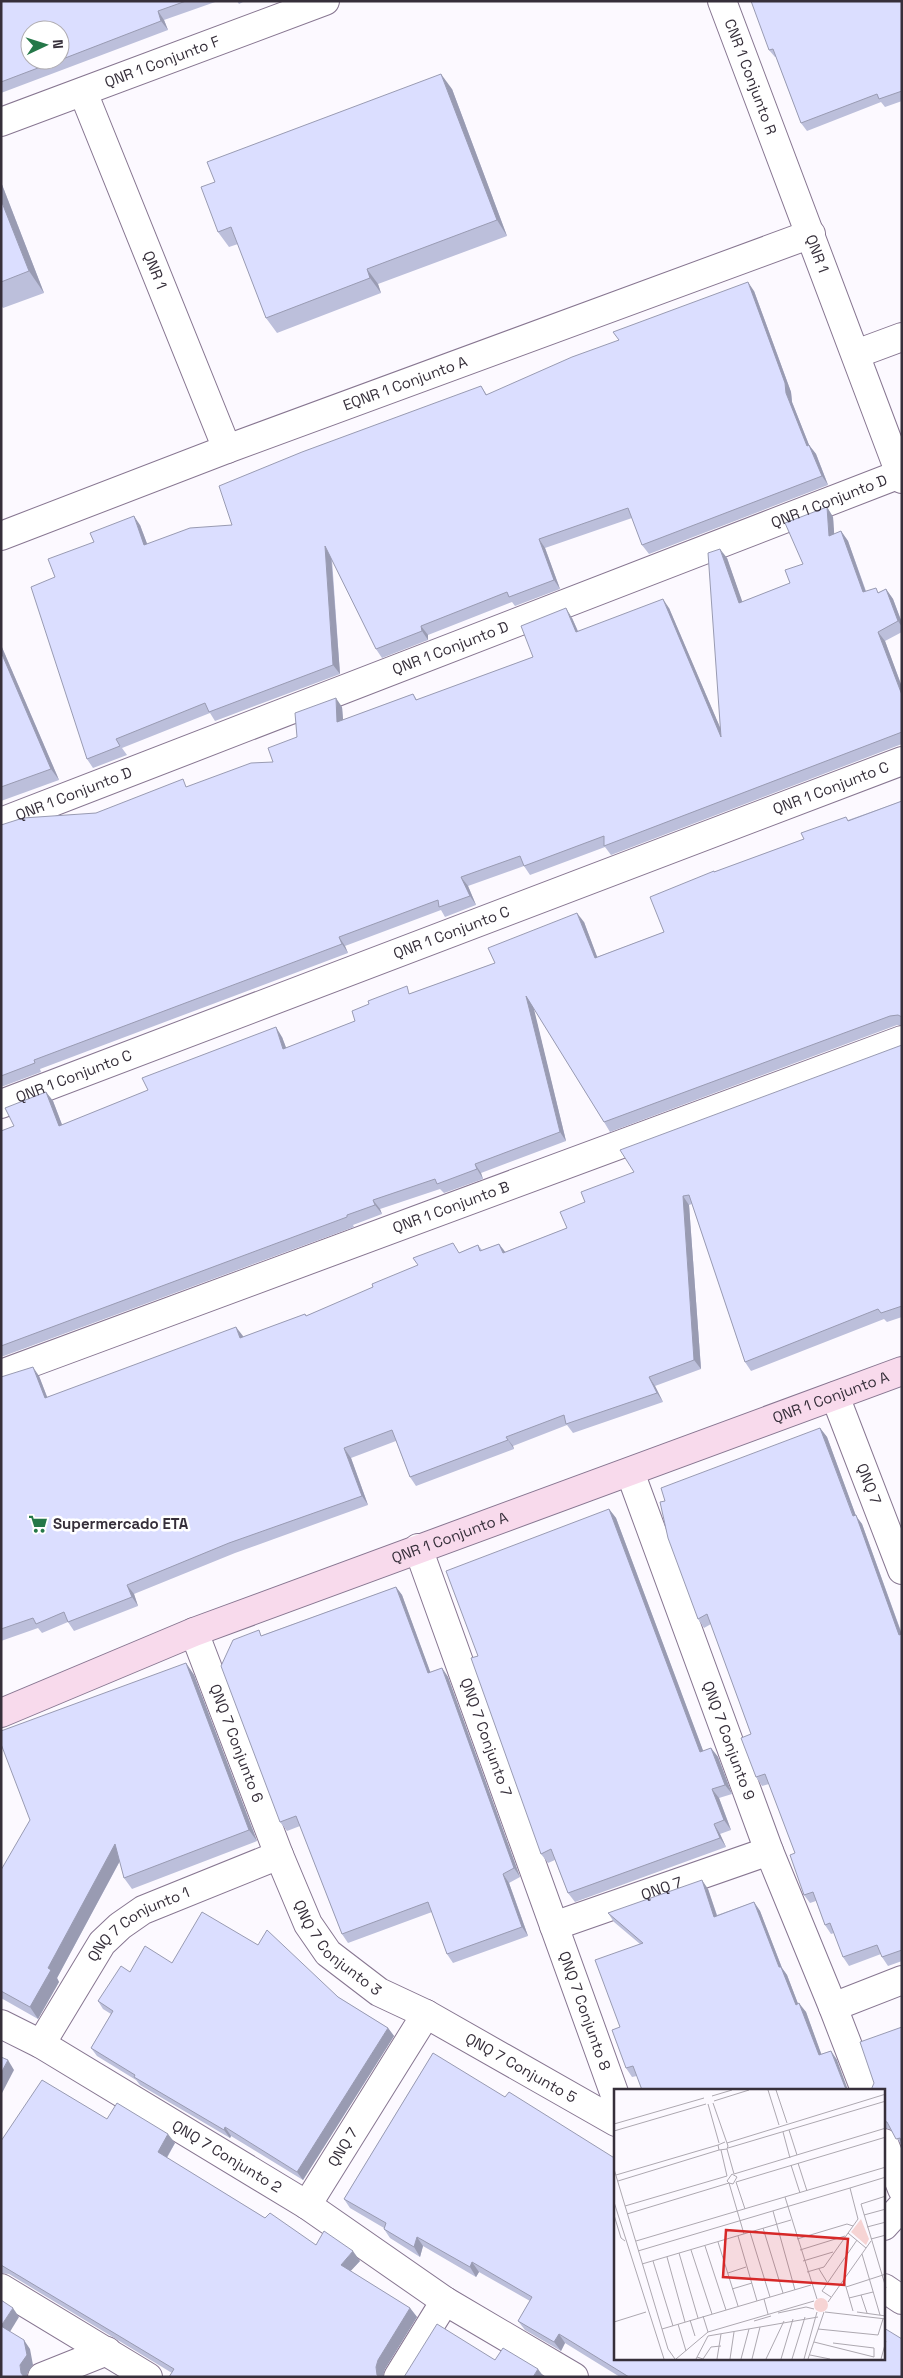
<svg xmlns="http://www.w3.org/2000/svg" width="903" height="2378" font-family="'Space Grotesk',sans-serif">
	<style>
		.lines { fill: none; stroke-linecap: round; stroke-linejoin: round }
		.street-casing { stroke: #877691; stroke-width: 30 }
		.secondary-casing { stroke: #877691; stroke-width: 30 }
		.street { stroke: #fff; stroke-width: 28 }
		.secondary { stroke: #f8daec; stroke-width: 28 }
		.wall { fill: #bcbfdb }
		.shaded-wall { fill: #999bb2 }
		.building { fill: #dbdeff; stroke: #999bb2 }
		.labels { text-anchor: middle; stroke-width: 5; stroke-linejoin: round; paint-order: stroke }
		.street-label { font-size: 15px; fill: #362f3a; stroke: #fff }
		.poi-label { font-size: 15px; font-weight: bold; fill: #362f3a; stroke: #fff; text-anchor: start }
		.inset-road { fill: none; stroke: #ada8b0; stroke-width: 1 }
		.view { fill: #d62828; fill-opacity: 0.15; stroke: #d62828; stroke-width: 2.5 }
		.inset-edge { fill: none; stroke: #362f3a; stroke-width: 2.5 }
	</style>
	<rect width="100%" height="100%" fill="#fcf9ff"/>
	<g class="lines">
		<g class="street-casing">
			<g id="street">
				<path id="s1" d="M722 1 902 479"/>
				<path id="s2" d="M83 92 227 449"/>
				<path id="s3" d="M1 122 325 1"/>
				<path d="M856 354 902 337"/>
				<path id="s4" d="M1 536 227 449 811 234"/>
				<path id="s5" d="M1 822 900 474"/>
				<path id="s6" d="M1 1104 902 761"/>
				<path id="s7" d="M1 1374 902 1040"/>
				<path id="s8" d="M835 1396 902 1570"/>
				<path id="s9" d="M630 1472 769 1851 833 2007 865 2090"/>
				<path id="s10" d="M418 1548 616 2098"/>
				<path id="s11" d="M194 1632 279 1855 308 1924 328 1953 379 1992 426 2014 616 2122"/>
				<path id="s12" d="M554 1926 769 1851"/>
				<path d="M833 2007 902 1980"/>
				<path id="s13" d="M1 2024 41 2044 307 2205 445 2301 574 2377"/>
				<path id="s14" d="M41 2044 102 1943 120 1926 143 1910 279 1855"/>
				<path d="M884 2143 902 2189"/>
				<path id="s15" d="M307 2205 426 2014"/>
				<path d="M884 2226 902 2206"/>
				<path d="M1 2288 148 2377"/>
				<path d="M884 2288 902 2300"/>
				<path d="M42 2377 107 2351"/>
				<path d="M398 2377 445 2301"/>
			</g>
		</g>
		<g class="secondary-casing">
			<g id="secondary">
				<path id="s16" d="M1 1713 194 1632 902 1371"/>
			</g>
		</g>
		<use href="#street" class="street"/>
		<use href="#secondary" class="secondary"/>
	</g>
	<g class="wall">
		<path d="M1 1H218L164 20 168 30 1 93Z"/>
		<path d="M237 1H245L239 4Z"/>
		<path d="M902 1V101L885 107 881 102 807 131 801 123 776 57H775L769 50Z"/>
		<path d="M452 89 507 236 378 284 381 293 277 333 266 318 238 244 229 247 218 232 215 182Z"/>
		<path d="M1 182 44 293 3 308 1 305Z"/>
		<path d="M754 291 791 392 792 402 809 445 816 454 828 485 649 554 642 545 632 518 545 548 560 589 515 606 512 602 428 635V640L382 658 376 649 332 559 340 674 215 721 210 713 122 748 127 755 93 768 87 759 55 577 94 542 140 525 147 544 232 525 481 386 487 395Z"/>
		<path d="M827 507 833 517 834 534 841 531 848 541 866 591 879 592 886 589 893 599 902 623V632L885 641 902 687V744L611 855 605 847 530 875 524 866 468 886 476 905 445 917 441 910 345 946 348 953 40 1069 41 1072 1 1087V825L96 813 273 762 297 737 342 707 343 720 413 694 417 700 533 657 572 618 578 631 669 608 721 730 727 558 742 602 790 583 803 564Z"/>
		<path d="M1 645 59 780 1 801Z"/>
		<path d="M902 801V1025H897L610 1132 604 1122 533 1007 566 1141 481 1173 483 1179 444 1193 440 1189 380 1209 382 1214 353 1225 354 1227 1 1357V1131L14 1126 46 1092 53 1101 62 1125 282 1037 286 1048 355 1021 412 993 495 963 584 922 597 957 664 932 715 872 804 839 848 820Z"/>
		<path d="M902 1045V1317L887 1322 884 1319 751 1371 745 1362 692 1204 689 1205 701 1369 655 1386 663 1402 573 1433 567 1425 513 1446 514 1449 416 1486 410 1477 396 1441 351 1458 368 1505 235 1553 134 1594 138 1606 97 1622 74 1631 68 1622 42 1633 38 1628 1 1641V1377L39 1376 47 1397 243 1337 305 1314 306 1316 478 1245 482 1250 499 1244 505 1252 567 1228 585 1202 634 1172Z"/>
		<path d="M820 1428 827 1437 856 1516 862 1524 902 1634V1961L888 1966 882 1957 881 1954 849 1966 843 1957 834 1933 831 1934 825 1925 816 1901 810 1903 804 1895 795 1853 769 1784 762 1786 756 1777 751 1734 711 1624 704 1628 698 1619 665 1501Z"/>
		<path d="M609 1509 616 1518 703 1751 711 1748 718 1757 732 1794 719 1798 731 1830 720 1834 726 1847 575 1902 568 1893 555 1860 548 1863 541 1854 478 1656Z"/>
		<path d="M396 1587 402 1595 430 1672 442 1668 448 1677 520 1877 509 1883 528 1936 453 1963 447 1954 432 1912 348 1943 342 1934 300 1826 287 1831 280 1822 263 1635Z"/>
		<path d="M186 1663 194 1675 257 1841 132 1889 124 1878 120 1861 57 1978 59 1982 38 2019 1 1998V1870Z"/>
		<path d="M708 1889 717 1915 754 1902 760 1911 782 1968 787 1975 798 2004 806 2012 821 2054 831 2051 837 2060 637 2076 632 2077 626 2068 620 2027 640 1944 614 1922 608 1913Z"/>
		<path d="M172 1963 338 1997 388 2028 394 2036 303 2180 231 2136 230 2138 140 2085 136 2080 97 2056 91 2048 111 2014 103 2009 98 2001 130 1972Z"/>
		<path d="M902 2027V2146L892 2130 886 2128H884V2090Z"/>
		<path d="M433 2053 616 2359 902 2377H620L565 2343 561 2351 525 2330 518 2321 530 2301 479 2272 476 2277 423 2246 420 2257 390 2238 384 2229V2228L350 2208 344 2199Z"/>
		<path d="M107 2119 175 2143 167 2158 265 2218 316 2245 360 2261 350 2271 410 2308 417 2317 385 2369 382 2376 172 2373 9 2274 1 2273V2141Z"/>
	</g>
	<g class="shaded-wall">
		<path d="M158 11 164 20 168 30 161 21Z"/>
		<path d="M441 74 452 89 507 236 497 220Z"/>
		<path d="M1 182 44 293 29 271 1 200Z"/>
		<path d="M367 269 378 284 381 293 370 278Z"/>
		<path d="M748 282 754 291 791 392 792 402 813 455 807 446 786 393Z"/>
		<path d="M809 445 816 454 828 485 822 476Z"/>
		<path d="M827 507 833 517 835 545 829 536Z"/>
		<path d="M134 516 140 525 151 554 144 545Z"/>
		<path d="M841 531 848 541 869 601 863 592Z"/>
		<path d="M539 539 545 548 560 589 554 580Z"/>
		<path d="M325 546 331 555 340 674 333 665Z"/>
		<path d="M720 549 727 558 746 612 739 603Z"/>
		<path d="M886 589 893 599 902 623V627L898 621Z"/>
		<path d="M663 599 669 608 728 746 721 737Z"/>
		<path d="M566 608 572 618 582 641 576 632Z"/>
		<path d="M421 626 428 635V640L422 631Z"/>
		<path d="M878 632 885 641 902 687V695Z"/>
		<path d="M1 645 59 780 51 769 1 652Z"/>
		<path d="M336 698 342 707 344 731 337 722Z"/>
		<path d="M461 877 468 886 476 905 470 896Z"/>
		<path d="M577 913 584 922 601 967 595 958Z"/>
		<path d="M339 937 345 946 348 953 342 944Z"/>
		<path d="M526 996 533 1005 566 1141 560 1132Z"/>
		<path d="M276 1027 282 1037 290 1058 283 1049Z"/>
		<path d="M46 1092 53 1101 66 1135 59 1126Z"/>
		<path d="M475 1164 481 1173 483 1179 477 1169Z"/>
		<path d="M683 1196 689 1205 701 1369 694 1360Z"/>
		<path d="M373 1200 380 1209 382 1214 375 1205Z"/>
		<path d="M499 1244 506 1253H503Z"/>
		<path d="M236 1327 243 1336 246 1348 240 1338Z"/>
		<path d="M33 1367 39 1376 51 1407 45 1398Z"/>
		<path d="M649 1377 655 1386 663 1402 657 1393Z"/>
		<path d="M820 1428 827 1437 856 1516 862 1524 902 1635H899Z"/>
		<path d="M506 1437 513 1446 514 1449Z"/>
		<path d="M344 1448 351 1458 368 1505 362 1496Z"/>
		<path d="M609 1509 616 1518 707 1761 700 1752Z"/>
		<path d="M127 1585 134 1594 138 1606 132 1597Z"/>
		<path d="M396 1587 402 1595 434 1682 428 1673Z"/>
		<path d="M186 1663 194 1675 257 1841 249 1830Z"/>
		<path d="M442 1668 448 1677 520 1877 514 1868Z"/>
		<path d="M711 1748 718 1757 732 1794 725 1785Z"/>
		<path d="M712 1789 719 1798 731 1830 724 1820Z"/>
		<path d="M714 1824 720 1834 726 1847 720 1838Z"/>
		<path d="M115 1844 123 1855 57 1978 59 1982 38 2019 30 2007 48 1968Z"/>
		<path d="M503 1874 509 1883 528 1936 522 1927Z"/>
		<path d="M702 1880 708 1889 720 1925 714 1917Z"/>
		<path d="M754 1902 760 1911 782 1968 787 1975 802 2014 796 2005 779 1967Z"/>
		<path d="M799 2003 806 2012 825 2064 819 2055Z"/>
		<path d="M388 2028 394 2036 303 2180 297 2172Z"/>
		<path d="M831 2051 837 2060 848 2090H847L845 2087Z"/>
		<path d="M8 2060 14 2070 1 2095V2073Z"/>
		<path d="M225 2127 231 2136 230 2138 224 2130Z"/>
		<path d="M168 2134 175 2143 164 2162 158 2152Z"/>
		<path d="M417 2237 423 2246 420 2257 414 2247Z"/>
		<path d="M353 2251 360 2261 347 2275 341 2265Z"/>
		<path d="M472 2262 479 2272 476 2277 470 2267Z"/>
		<path d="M13 2308 19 2317 8 2335 1 2326Z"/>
		<path d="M410 2308 417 2317 385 2369 383 2377H379L377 2375 376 2367 378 2360Z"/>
		<path d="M559 2334 565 2343 561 2351 554 2342Z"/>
		<path d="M24 2340 30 2349 33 2365 27 2374V2377H23L21 2373 20 2365Z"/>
		<path d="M538 2369 544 2377H533Z"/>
	</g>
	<g class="building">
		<path d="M1 1H186L158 11 161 21 60 60V30H30V60H59L1 82Z"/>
		<path d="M751 1H902V91L879 99 877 94 801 123 773 49 769 50Z"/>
		<path d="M441 74 497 220 367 269 370 278 266 318 231 227 218 232 201 187 215 182 207 162Z"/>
		<path d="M1 200 29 271 1 282Z"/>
		<path d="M748 282 785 383 786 393 807 446 809 445 822 476 642 545 628 508 539 539 554 580 509 597 507 592 421 626 422 631 376 649 325 546 333 665 209 712 205 703 116 739 120 746 87 759 31 587 55 577 48 559 94 542 90 533 134 516 144 545 190 528 232 525 219 486 302 452 481 386 486 395 572 357 619 340 613 332Z"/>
		<path d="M827 507 829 536 841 531 863 592 876 588 878 593 886 589 898 621 878 632 902 695V732L604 846V836L524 866 520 856 461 877 470 896 439 907 438 900 339 937 342 944 34 1060 35 1063 1 1076V825L23 818 96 813 183 779 186 787 251 763 273 762 268 748 297 737 295 713 336 698 337 722 413 694 416 700 533 657 521 626 566 608 576 632 663 599 721 737 708 553 720 549 739 603 790 583 785 570 803 564 785 523Z"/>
		<path d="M1 652 51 769 1 787Z"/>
		<path d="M902 801V1017L898 1015 890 1016 604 1122 526 996 560 1132 475 1164 477 1169 437 1184 435 1179 373 1200 375 1205 347 1215V1217L1 1346V1131L14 1126 5 1108 46 1092 59 1126 148 1090 142 1078 276 1027 283 1049 355 1021 352 1011 369 1004 368 1001 407 986 409 994 495 963 488 948 577 913 595 958 664 932 650 897 714 871V872L804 839 801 833 846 817 848 821Z"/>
		<path d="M902 1045V1306L881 1313 878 1309 745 1362 689 1195 683 1196 694 1360 649 1377 657 1393 566 1424 564 1415 506 1437 508 1440 410 1477 392 1430 344 1448 362 1496 229 1543 127 1585 132 1597 91 1613 68 1622 64 1612 36 1624 33 1618 1 1629V1377L33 1367 45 1398 236 1327 240 1338 305 1314 306 1316 373 1287 372 1284 418 1265 413 1258 453 1243 459 1253 478 1245 480 1251 499 1244 503 1253 567 1228 560 1212 585 1202 581 1192 634 1172 620 1150Z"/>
		<path d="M820 1428 853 1516 856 1515 899 1635 902 1634V1950L882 1957 877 1945 843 1957 830 1923 825 1925 813 1892 804 1895 790 1855 795 1853 765 1774 756 1777 741 1738 751 1734 707 1614 698 1619 668 1538 660 1502 665 1501 661 1488Z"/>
		<path d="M609 1509 700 1752 711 1748 725 1785 712 1789 724 1820 714 1824 720 1838 568 1893 551 1849 541 1854 471 1658 478 1656 446 1571Z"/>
		<path d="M396 1587 428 1673 442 1668 514 1868 503 1874 522 1927 447 1954 428 1902 342 1934 296 1816 280 1822 221 1666 233 1640 259 1630 261 1636Z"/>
		<path d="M186 1663 249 1830 124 1878 115 1844 48 1968 51 1970 30 2007 1 1991V1870L30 1820 1 1744V1731Z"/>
		<path d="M702 1880 714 1917 754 1902 779 1967H781L796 2005 799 2003 819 2055 831 2051 845 2087 847 2090H642L633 2066 626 2068 612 2030 620 2027 595 1960 643 1943 608 1913Z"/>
		<path d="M202 1912 258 1945 267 1930 338 1997 388 2028 297 2172 225 2127 224 2130 134 2077 135 2075 91 2048 113 2011 98 2001 121 1966 130 1972 145 1946 172 1963Z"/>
		<path d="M902 2027V2143L900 2138 896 2139 887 2122 884 2121V2090H871L874 2083 860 2042Z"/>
		<path d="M433 2053 505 2097 509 2092 616 2159V2359H884V2328L902 2339V2377H629L559 2334 554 2342 518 2321 532 2297 472 2262 470 2267 417 2237 414 2247 384 2229 386 2223 344 2199Z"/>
		<path d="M1 2057 8 2060 1 2073Z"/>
		<path d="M42 2080 107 2119 117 2103 168 2134 158 2152 265 2218 270 2213 316 2245 324 2231 353 2251 341 2265 410 2308 378 2360 376 2367 377 2375 380 2377H169L174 2369 1 2265V2141Z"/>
		<path d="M1 2300 13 2308 1 2326Z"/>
		<path d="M437 2324 495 2360 503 2348 538 2369 533 2377H404Z"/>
		<path d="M1 2326 24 2340 27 2355 20 2365 21 2373 24 2377H1Z"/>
	</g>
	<defs>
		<g id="supermarket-bare" transform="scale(1.5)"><path d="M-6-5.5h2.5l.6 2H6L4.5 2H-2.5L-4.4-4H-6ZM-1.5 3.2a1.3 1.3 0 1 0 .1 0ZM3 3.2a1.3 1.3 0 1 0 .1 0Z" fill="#257849" stroke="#fff" stroke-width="2.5" paint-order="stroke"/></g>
	</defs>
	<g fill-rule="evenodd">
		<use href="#supermarket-bare" x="38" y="1524"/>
	</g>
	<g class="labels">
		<g class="street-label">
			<text dy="5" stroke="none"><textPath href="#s3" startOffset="172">QNR 1 Conjunto F</textPath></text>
			<text dy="5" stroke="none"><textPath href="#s1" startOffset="81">CNR 1 Conjunto R</textPath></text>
			<text dy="5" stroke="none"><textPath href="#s1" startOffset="270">QNR 1</textPath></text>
			<text dy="5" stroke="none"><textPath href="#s2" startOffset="192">QNR 1</textPath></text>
			<text dy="5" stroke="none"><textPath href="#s4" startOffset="432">EQNR 1 Conjunto A</textPath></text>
			<text dy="5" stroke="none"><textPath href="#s5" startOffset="888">QNR 1 Conjunto D</textPath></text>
			<text dy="5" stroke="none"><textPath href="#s5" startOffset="482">QNR 1 Conjunto D</textPath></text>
			<text dy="5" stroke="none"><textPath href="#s6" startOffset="888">QNR 1 Conjunto C</textPath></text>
			<text dy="5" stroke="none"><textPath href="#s5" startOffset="78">QNR 1 Conjunto D</textPath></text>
			<text dy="5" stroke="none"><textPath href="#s6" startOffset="482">QNR 1 Conjunto C</textPath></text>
			<text dy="5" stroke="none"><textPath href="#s6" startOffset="78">QNR 1 Conjunto C</textPath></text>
			<text dy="5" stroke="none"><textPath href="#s7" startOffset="480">QNR 1 Conjunto B</textPath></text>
			<text dy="5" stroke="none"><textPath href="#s16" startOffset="888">QNR 1 Conjunto A</textPath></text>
			<text dy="5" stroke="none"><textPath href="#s8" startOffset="94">QNQ 7</textPath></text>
			<text dy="5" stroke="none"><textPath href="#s16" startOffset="482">QNR 1 Conjunto A</textPath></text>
			<text dy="5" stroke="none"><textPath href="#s10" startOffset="201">QNQ 7 Conjunto 7</textPath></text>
			<text dy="5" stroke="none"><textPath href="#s9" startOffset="286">QNQ 7 Conjunto 9</textPath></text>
			<text dy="5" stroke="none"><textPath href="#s11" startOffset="119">QNQ 7 Conjunto 6</textPath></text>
			<text dy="5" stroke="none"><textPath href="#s12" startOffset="114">QNQ 7</textPath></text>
			<text dy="5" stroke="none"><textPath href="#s14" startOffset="159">QNQ 7 Conjunto 1</textPath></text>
			<text dy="5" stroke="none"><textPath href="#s11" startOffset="351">QNQ 7 Conjunto 3</textPath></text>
			<text dy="5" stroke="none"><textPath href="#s10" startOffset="492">QNQ 7 Conjunto 8</textPath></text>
			<text dy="5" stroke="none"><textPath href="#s11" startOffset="574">QNQ 7 Conjunto 5</textPath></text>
			<text dy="5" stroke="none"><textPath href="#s15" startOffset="68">QNQ 7</textPath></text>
			<text dy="5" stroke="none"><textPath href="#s13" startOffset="262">QNQ 7 Conjunto 2</textPath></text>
		</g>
		<g class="poi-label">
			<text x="53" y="1529">Supermercado ETA</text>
		</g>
	</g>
	<g transform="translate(614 2089)">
		<rect width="271" height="271" fill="#fcf9ff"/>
		<path d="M247 130 255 150 252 156 237 143ZM200 216a7 7 0 1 1 14 0a7 7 0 1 1-14 0Z" fill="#f6d4d4"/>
		<path class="inset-road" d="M154 1 165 36M162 1 173 34M98 7 118 1M100 12 135 1M99 14 114 57 113 60 105 61 104 56 111 53M94 15 105 54M0 35 90 9M175 41 183 66M0 42 92 15M169 43 176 69M113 54 272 5M114 59 272 12M113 60 120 85 272 39M184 74 193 102M177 76 186 104M0 80 54 260 61 270M2 86 104 56M4 92 105 61M272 107 247 115 272 199M171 108 203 210M0 113 50 270M11 117 113 87 107 61M131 120 122 93 272 48M159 122 181 201M13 125 115 94 119 95 123 88 118 85 113 92 115 94 130 145M0 126 7 149 11 152M250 126 272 120M253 138 272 133M149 139 169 204M136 143 156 208M234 144 252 159M124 147 143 212M183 150 233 135 239 137M257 150 272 146M22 152 272 78M104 153 124 217M91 157 112 221M77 161 98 225M186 161 231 147M24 162 236 99M65 164 84 229M248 165 266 226M53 168 71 233M39 172 59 237M189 172 219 163M28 175 177 131M205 180 213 193M193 183 210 178 244 130 236 99 272 88M114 184 132 178M230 191 239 222M232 198 272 185M118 200 138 194M247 206 253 224M217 208 208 202 243 151M235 209 259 203M150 210 154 225M214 213 257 152M211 223 272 230M243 223 272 227M164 224 192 218 200 220M89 227 94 243M76 231 81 247M140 232 157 227M0 233 32 223M64 235 72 262M48 240 197 196M204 240 264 246 269 230M200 253 260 268V259L219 254M196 266 216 270M83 268 89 270 97 258 107 257M62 270 94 243 200 212M82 270 94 247 204 228M103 270 107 245M116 270 120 243M127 270 135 240M138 270 146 238M152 270 170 232M167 270 179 230M178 270 191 228M190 270 203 223M194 270 210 223M267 270 272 252"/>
		<path class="view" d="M112 141 234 150 230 196 109 188Z"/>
		<rect width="271" height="271" class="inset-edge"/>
	</g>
	<rect width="903" height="2378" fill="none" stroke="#362f3a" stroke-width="5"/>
	<g transform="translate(45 45) rotate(86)"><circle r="24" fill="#ffffff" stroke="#afacb0"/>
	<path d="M0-4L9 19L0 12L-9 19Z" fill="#257849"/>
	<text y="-8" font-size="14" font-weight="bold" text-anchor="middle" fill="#362f3a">N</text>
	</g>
</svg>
